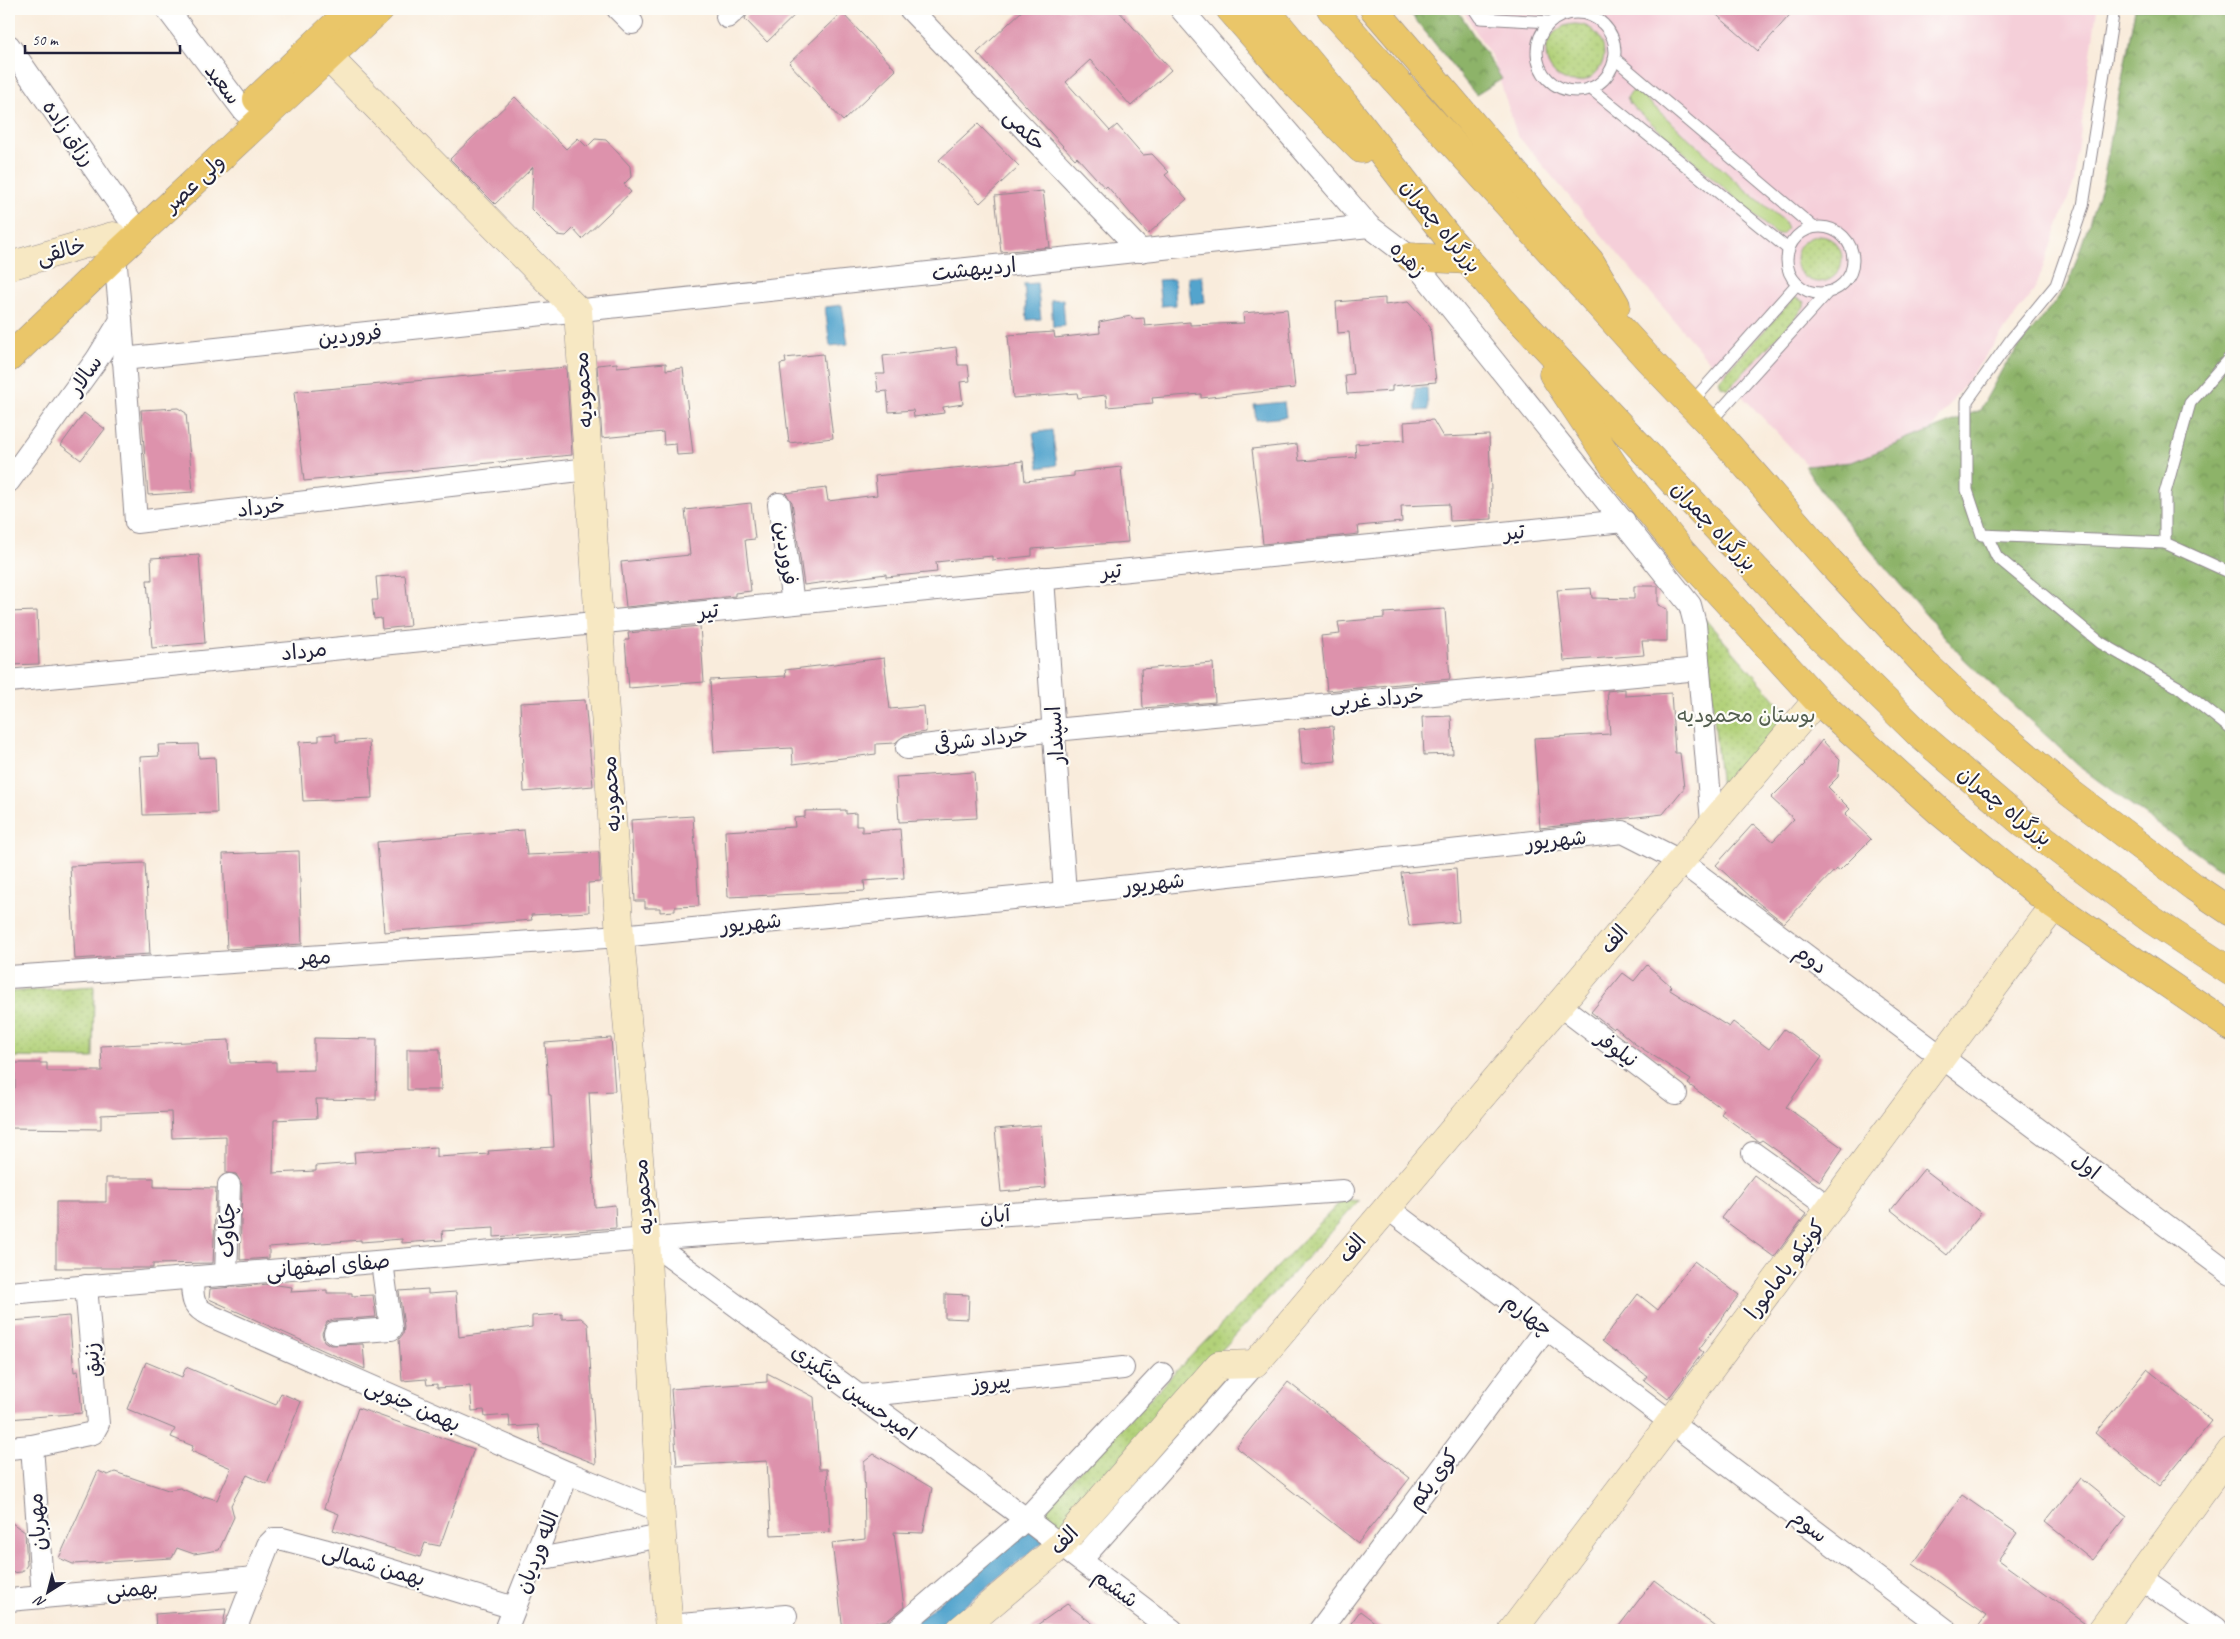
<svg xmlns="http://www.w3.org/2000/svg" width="2240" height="1639" font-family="Caveat,'Playpen Sans Arabic',sans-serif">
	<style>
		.built { fill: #f5cfd9 }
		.grass { fill: #b2d179; stroke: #6a7a5a }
		.forest { fill: url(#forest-crowns); stroke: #586a52 }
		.park { fill: url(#park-dots); stroke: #6a7a5a }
		.water { fill: #52a4cd; stroke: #3a6384 }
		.building { fill: #dd92ac }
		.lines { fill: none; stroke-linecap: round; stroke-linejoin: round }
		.lane-casing { stroke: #8e878c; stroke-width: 13 }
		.street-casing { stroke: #8e878c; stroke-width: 24 }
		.secondary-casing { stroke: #8e878c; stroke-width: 29 }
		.primary-casing { stroke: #8e878c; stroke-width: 29 }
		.highway-casing { stroke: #8e878c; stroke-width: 29 }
		.lane { stroke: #fff; stroke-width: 11 }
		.street { stroke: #fff; stroke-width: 22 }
		.secondary { stroke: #f7e8c3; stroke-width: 28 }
		.primary { stroke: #eac669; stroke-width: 28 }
		.highway { stroke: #eac669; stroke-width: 28 }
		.labels { text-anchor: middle; stroke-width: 4.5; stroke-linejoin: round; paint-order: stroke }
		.street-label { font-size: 21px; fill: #22223b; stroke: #fdfcf7 }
		.park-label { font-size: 21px; fill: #545f51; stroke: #fdfcf7 }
	</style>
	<defs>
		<pattern id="forest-crowns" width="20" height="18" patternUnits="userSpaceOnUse" patternTransform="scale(1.25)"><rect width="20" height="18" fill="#8db369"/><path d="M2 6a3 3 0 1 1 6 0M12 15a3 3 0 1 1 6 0" fill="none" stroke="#739158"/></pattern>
		<pattern id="park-dots" width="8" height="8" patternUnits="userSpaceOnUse" patternTransform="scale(1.25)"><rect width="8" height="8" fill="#b2d179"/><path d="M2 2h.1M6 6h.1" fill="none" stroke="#99b36a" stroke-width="1.8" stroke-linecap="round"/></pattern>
	</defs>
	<rect width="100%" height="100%" fill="#fdfcf7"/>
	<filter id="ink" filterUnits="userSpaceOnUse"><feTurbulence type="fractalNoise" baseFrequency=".02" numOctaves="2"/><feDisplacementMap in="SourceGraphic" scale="10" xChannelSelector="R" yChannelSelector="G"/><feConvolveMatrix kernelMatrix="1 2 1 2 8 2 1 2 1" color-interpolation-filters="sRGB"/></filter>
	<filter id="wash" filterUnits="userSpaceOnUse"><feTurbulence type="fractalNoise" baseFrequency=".0096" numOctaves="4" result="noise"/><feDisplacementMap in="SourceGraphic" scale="20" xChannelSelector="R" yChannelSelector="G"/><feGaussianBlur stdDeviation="1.12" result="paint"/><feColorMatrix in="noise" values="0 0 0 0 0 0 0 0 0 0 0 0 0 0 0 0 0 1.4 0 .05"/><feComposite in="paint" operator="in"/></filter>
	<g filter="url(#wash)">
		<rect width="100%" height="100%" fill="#f9ecdc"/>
		<path class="built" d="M1462 9H2097L2074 182 2035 289 1862 523 1707 359 1517 135 1493 59Z"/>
		<path class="grass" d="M1633 91 1638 92 1741 186 1784 221 1787 229 1782 234H1775L1630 104 1627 97Z"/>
		<g class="forest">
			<path d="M1407 9H1457L1502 79 1476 95Z"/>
			<path d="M2135 9H2231V875L2212 864 2081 768 1963 658 1825 497 1805 466 1852 462 1980 410 2004 366 2068 285 2103 181Z"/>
		</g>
		<g class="park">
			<circle cx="1575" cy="53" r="29"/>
			<circle cx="1819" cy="259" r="23"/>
			<path d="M1795 297 1804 302V306L1798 315 1728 389 1721 386 1719 380Z"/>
			<path d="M1704 618 1787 713 1723 799H1722Z"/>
			<path d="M94 986 93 1058 9 1057V992Z"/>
			<path d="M1343 1199 1359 1201 1056 1530 1037 1515Z"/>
		</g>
		<g class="water">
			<path d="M1202 276 1205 302 1191 304 1188 277Z"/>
			<path d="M1174 279 1176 305 1161 306 1158 280Z"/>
			<path d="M1037 283 1041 319 1027 320 1024 284Z"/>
			<path d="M1063 299 1065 326 1053 327 1051 300Z"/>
			<path d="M842 305 848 344 830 346 825 307Z"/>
			<path d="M1415 388H1427L1428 410 1416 411Z"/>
			<path d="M1284 402 1286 417 1256 420 1254 405Z"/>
			<path d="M1052 430 1057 465 1039 468 1033 433Z"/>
			<path d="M1026 1528 1044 1541 935 1630H907Z"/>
		</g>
		<g id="blocks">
			<g class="building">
				<path d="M749 9H801L767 42 745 19Z"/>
				<path d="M1024 9H1117L1171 70 1131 106 1090 60 1066 82 1110 131 1117 125 1143 155 1152 154 1169 172 1165 175 1187 199 1148 234 1107 186 1105 188 1077 157 1075 159 977 53Z"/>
				<path d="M1710 9H1795L1758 51Z"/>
				<path d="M842 13 896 70 843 121 789 63Z"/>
				<path d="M515 97 566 149 578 138 587 147 595 139 606 140 630 166 631 177 624 184 631 192 582 239 573 229 566 236 557 235 531 209 533 167 495 204 450 159Z"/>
				<path d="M978 124 1019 166 980 203 939 160Z"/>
				<path d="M1043 191 1050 247 1001 252 995 196Z"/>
				<path d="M1385 298V305L1408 302 1430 326 1436 382 1392 386V391L1347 394 1345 375 1353 374 1349 332 1338 333 1336 302Z"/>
				<path d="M1287 309 1295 388 1201 398V394L1152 398 1153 403 1107 407 1106 395 1078 398 1077 393 1013 398 1008 335 1054 332 1055 338 1100 333 1099 322 1131 316 1132 319 1144 318 1145 326 1190 322V325L1244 323 1243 313Z"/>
				<path d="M956 347 958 365H968L970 381 960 382 963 404 943 407 944 413 914 417 913 410 889 412 887 391 878 392 876 374H885L883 356Z"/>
				<path d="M823 354 833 438 789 443 780 364 786 363 785 358Z"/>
				<path d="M617 363V367L666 363V370L683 368 693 454 677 455 676 444 664 445 663 432 602 438 597 365Z"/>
				<path d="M566 367 572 455 304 481 294 392Z"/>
				<path d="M178 408 186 413 193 492 148 495 141 410Z"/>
				<path d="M84 413 105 429 81 460 61 445Z"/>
				<path d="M1433 420 1443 437 1489 435 1492 519 1450 521 1449 504 1401 506 1402 522 1358 526 1359 534 1263 544 1252 449 1297 444 1299 461 1356 457 1355 444 1405 440 1404 422Z"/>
				<path d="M1023 461 1025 481 1074 476V472L1121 467 1128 542 1032 549V556L992 560V556L936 562 937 572 886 577V574L804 585 792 502 785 493 826 488 828 501 877 495 875 476Z"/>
				<path d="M751 503 755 539 745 540 751 591 735 593V596L626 607 621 562 690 555 685 510Z"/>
				<path d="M199 555 205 643 152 648 147 580H152L151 558Z"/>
				<path d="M405 575 410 626 382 629 381 618 374 619 372 600H378L376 577Z"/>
				<path d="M1634 586H1658V605L1667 609V641H1642L1644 655 1564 661 1557 590 1591 588 1592 598 1634 599Z"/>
				<path d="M1445 609 1450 679 1327 691 1321 636 1340 634 1338 622 1384 618V613Z"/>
				<path d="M37 611 39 664 9 665V612Z"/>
				<path d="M700 626 704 682 629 688 625 640H629L628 633Z"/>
				<path d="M884 658 890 709 924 706 926 732 905 735 895 743 876 744V754L793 764 792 748 714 752 710 680 786 676 785 670Z"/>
				<path d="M1213 663 1215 702 1143 708 1141 669Z"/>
				<path d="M1625 689V696L1671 693 1675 753H1680L1684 788 1663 814 1540 828 1534 738 1610 734 1607 691Z"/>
				<path d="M585 700 593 786 524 792 520 703Z"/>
				<path d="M1451 716 1453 754 1424 755 1422 717Z"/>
				<path d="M1333 726 1336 761 1302 764 1299 729Z"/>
				<path d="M336 734V742L369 740 372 798 303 801 299 742 319 741V735Z"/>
				<path d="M1822 740 1840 759 1838 777 1828 787 1850 809 1845 814 1871 839 1839 871 1836 869 1784 923 1752 898 1716 865 1753 824 1773 841 1794 819 1771 798 1805 764 1804 763Z"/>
				<path d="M198 744 199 758 215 757 217 813 143 815 140 757 159 756 158 745Z"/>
				<path d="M974 772 977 818 899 822 896 777Z"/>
				<path d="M846 810V814L856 813V826H862V832L900 829 904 878 864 881 865 891 728 897 725 831 795 827 794 818 805 817V811Z"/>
				<path d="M693 816 699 906 675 907V911L660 912V908H645V901H635L631 820Z"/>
				<path d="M524 830 527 855 599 852 600 882 588 883 589 912 531 915 532 920 384 932 377 842Z"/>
				<path d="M299 851 302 944 227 949 223 854Z"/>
				<path d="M145 863 150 954 75 959 70 866Z"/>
				<path d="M1456 868 1459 922 1409 926 1401 873Z"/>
				<path d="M1647 965 1671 986 1670 990 1729 1027 1733 1022 1769 1049 1784 1029 1822 1057 1786 1107 1843 1148 1820 1181 1762 1140 1759 1142 1721 1114 1724 1110 1688 1084 1691 1080 1635 1044 1615 1027 1613 1029 1591 1012 1623 973 1634 981Z"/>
				<path d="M314 1038 377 1039 376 1100 316 1099 317 1118 274 1120 273 1173 316 1171V1166L355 1163 354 1152 437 1147V1157L489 1154 488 1151 554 1147 551 1095H549L545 1043 611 1038 615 1091 589 1092 595 1207 615 1205 616 1228 494 1237V1228L442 1231 443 1240 402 1243V1239L361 1242V1240L269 1247V1258L240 1260 242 1185 236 1174 226 1173V1136L172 1138 171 1112 101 1115V1129L9 1128V1088H15V1063H47V1071H102L101 1046 229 1040 230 1063 276 1062V1071L314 1070Z"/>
				<path d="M407 1049H440L441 1090H407Z"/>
				<path d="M1041 1125 1046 1188 1001 1192 995 1129Z"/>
				<path d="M1924 1169 1981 1213 1947 1255 1891 1210Z"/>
				<path d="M1754 1175 1806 1214 1774 1257 1721 1218Z"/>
				<path d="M106 1178H154V1187L216 1188 213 1263 153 1264V1268H56V1202H106Z"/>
				<path d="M1694 1261 1739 1295 1699 1349 1703 1352 1668 1399 1644 1380 1647 1376 1602 1341 1638 1294 1658 1310Z"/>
				<path d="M269 1284 292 1287 291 1292 327 1290V1293H352V1296L373 1295 376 1317 334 1320 327 1322 322 1333 324 1341 330 1345 363 1344 365 1369 209 1299 210 1289Z"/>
				<path d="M428 1289V1294L456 1292 459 1337 532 1327V1316L562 1314V1319L581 1318 588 1324 596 1464 540 1442 538 1425 510 1427 509 1415 485 1417 484 1410 472 1411 470 1386 437 1388V1384L427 1385 426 1379 402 1381 399 1339 403 1334 404 1327 399 1291Z"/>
				<path d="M945 1294 969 1295 968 1319 945 1318Z"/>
				<path d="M69 1316 74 1372 78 1371 82 1413 9 1419V1326L12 1321Z"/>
				<path d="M146 1362 182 1377 186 1367 276 1405 281 1393 301 1402 267 1484 247 1475 231 1505 234 1517 219 1550 194 1554 177 1548 172 1558 73 1564 59 1558 98 1471 108 1475 115 1472 168 1490 180 1488 203 1498 204 1496 217 1500 231 1468 191 1451 193 1446 171 1437 175 1429 127 1409Z"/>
				<path d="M2147 1369 2212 1421 2159 1486 2095 1433Z"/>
				<path d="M767 1373 814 1397 819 1469H827L830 1532 771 1535 767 1461 677 1466 671 1389 767 1382Z"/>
				<path d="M1288 1382 1410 1478 1358 1543 1236 1447Z"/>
				<path d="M358 1408 474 1449 440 1546 425 1543 420 1557 333 1530 339 1514 324 1508Z"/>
				<path d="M874 1454 932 1488 923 1533 894 1532 904 1607 888 1620 875 1622 877 1630H843L832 1543 865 1539 864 1462Z"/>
				<path d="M2080 1478 2127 1516 2092 1560 2045 1522Z"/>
				<path d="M1962 1495 2017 1533 1998 1560 2088 1625 2087 1630H1975L1986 1615 1913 1564Z"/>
				<path d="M9 1521 25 1532 27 1565 22 1572 9 1573Z"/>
				<path d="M1654 1580 1720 1630H1616Z"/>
				<path d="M1067 1604 1101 1630H1030Z"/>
				<path d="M226 1609 222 1630H156L155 1614Z"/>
				<path d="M1360 1611 1385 1630H1346Z"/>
			</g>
		</g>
	</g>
	<g filter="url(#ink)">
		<use href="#blocks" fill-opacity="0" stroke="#8e878c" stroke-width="1"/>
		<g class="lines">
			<g class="lane-casing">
				<g id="lane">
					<path d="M1474 9 1480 18 1551 22"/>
					<path d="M2114 9 2083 206 2056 285 2010 341 1967 401V490L1982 535 2165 543"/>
					<circle cx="1576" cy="52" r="39"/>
					<path d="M1614 58 1813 227"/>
					<path d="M1590 88 1788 249"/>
					<circle cx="1820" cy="260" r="33"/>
					<path d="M2231 356 2190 403 2165 493V543L2231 573"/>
					<path d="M1691 403 1797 284"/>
					<path d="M1709 423 1828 292"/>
					<path d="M1987 536 1997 557 2101 643 2178 687 2231 729"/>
				</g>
			</g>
			<g class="street-casing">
				<g id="street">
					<path d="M167 9 244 111"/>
					<path d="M618 9 632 23"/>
					<path d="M910 9 1141 251"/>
					<path d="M1181 9 1369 226 1410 257 1690 605 1695 624 1712 822"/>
					<path d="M727 17 736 9"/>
					<path d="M9 46 130 220"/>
					<path d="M121 320 136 522 588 469"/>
					<path d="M123 359 1369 226"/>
					<path d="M9 481 97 359 121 320 115 256"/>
					<path d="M779 504 793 603"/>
					<path d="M1043 578 1065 893"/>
					<path d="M9 681 1624 521"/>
					<path d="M907 748 1055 730 1699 669"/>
					<path d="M9 977 620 936 1065 893 1623 832 1680 861 2231 1274"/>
					<path d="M1558 1004 1676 1094"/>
					<path d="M1753 1153 1830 1208"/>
					<path d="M1386 1207 1946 1630"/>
					<path d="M646 1239 1026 1519 1172 1630"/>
					<path d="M226 1275 229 1185"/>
					<path d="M192 1278C193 1299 190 1306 211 1316L568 1473 661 1511"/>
					<path d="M9 1293 646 1239 1343 1191"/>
					<path d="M335 1333 391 1329 382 1262"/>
					<path d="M859 1396 1123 1368"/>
					<path d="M32 1446 43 1597"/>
					<path d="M9 1448 32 1446 93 1433 98 1424 86 1286"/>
					<path d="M533 1560 662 1536"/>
					<path d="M1081 1560 1255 1364"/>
					<path d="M2140 1578 2214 1630"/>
					<path d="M9 1600 255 1578"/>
					<path d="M669 1626 786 1616"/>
					<path d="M235 1630 268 1545 274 1539H283L324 1550 514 1608"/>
					<path d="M506 1630 568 1473"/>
					<path d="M897 1630 1026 1519 1162 1374"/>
					<path d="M1320 1630 1546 1328"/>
				</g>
			</g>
			<g class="secondary-casing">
				<g id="secondary">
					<path d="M329 58 578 311 620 936 646 1239 662 1536 669 1630"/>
					<path d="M9 266 113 236"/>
					<path d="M960 1630 1060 1546 1219 1365 1255 1364 1817 700"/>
					<path d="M1513 1630 1671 1422 2054 906"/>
					<path d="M2102 1630 2231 1451"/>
				</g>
			</g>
			<g class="primary-casing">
				<g id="primary">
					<path d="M257 99 352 9"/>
					<path d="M9 358 115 256 380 9"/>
				</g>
			</g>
			<g class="highway-casing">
				<g id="highway">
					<path d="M1230 9 1293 81 1361 149"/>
					<path d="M1265 9 1345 105 1446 235 1511 310 1812 629 1920 735 2024 824 2152 920 2231 972"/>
					<path d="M1331 9 1649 360 1709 423 1830 562 1926 665 1982 718 2069 792 2194 887 2231 912"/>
					<path d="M1374 9 1590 261 1616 305"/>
					<path d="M1410 257 1468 260"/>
					<path d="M1553 374 1616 469 1682 552 1817 700 1940 812 2054 906 2231 1027"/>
				</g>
			</g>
			<use href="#lane" class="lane"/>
			<use href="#street" class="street"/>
			<use href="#secondary" class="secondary"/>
			<use href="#primary" class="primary"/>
			<use href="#highway" class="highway"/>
		</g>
	</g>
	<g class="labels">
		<g class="street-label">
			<text transform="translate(223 84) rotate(53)" y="7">سعید</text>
			<text transform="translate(1025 130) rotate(46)" y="7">حکمی</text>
			<text transform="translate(69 133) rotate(55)" y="7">رزاق زاده</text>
			<text transform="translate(194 183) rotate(-43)" y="7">ولی عصر</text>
			<text transform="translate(1441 226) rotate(51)" y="7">بزرگراه چمران</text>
			<text transform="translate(61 251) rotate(-16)" y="7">خالقی</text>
			<text transform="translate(1408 259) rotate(45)" y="7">زهره</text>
			<text transform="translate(974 269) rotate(-6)" y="7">اردیبهشت</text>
			<text transform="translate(350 335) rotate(-6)" y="7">فروردین</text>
			<text transform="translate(85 375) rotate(-55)" y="7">سالار</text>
			<text transform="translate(583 390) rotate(-94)" y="7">محمودیه</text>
			<text transform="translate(261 507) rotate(-7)" y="7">خرداد</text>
			<text transform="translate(1714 526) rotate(47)" y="7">بزرگراه چمران</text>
			<text transform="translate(1514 532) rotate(-6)" y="7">تیر</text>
			<text transform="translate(786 553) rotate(82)" y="7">فروردین</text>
			<text transform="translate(1111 571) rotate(-6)" y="7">تیر</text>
			<text transform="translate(708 611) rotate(-6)" y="7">تیر</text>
			<text transform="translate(304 651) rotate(-6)" y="7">مرداد</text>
			<text transform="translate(1377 699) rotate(-5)" y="7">خرداد غربی</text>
			<text transform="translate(1055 735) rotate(-94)" y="7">اسپندار</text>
			<text transform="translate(981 739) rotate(-7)" y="7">خرداد شرقی</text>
			<text transform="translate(611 794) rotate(-94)" y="7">محمودیه</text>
			<text transform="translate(2005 806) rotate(39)" y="7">بزرگراه چمران</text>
			<text transform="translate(1556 840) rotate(-6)" y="7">شهریور</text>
			<text transform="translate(1154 883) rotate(-6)" y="7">شهریور</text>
			<text transform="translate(751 923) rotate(-6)" y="7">شهریور</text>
			<text transform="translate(1614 939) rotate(-50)" y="7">الف</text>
			<text transform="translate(315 957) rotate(-4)" y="7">مهر</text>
			<text transform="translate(1811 959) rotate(37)" y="7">دوم</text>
			<text transform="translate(1617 1049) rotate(37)" y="7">نیلوفر</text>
			<text transform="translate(2086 1166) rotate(37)" y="7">اول</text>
			<text transform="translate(643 1197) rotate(-95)" y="7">محمودیه</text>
			<text transform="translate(995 1215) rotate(-4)" y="7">آبان</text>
			<text transform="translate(227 1230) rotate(-88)" y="7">چکاوک</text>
			<text transform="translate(1352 1248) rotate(-50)" y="7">الف</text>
			<text transform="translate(328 1266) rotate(-5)" y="7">صفای اصفهانی</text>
			<text transform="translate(1785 1269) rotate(-53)" y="7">کونیکو یامامورا</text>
			<text transform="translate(1528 1315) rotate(37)" y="7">چهارم</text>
			<text transform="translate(92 1360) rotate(-95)" y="7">زنبق</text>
			<text transform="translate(991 1382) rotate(-6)" y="7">پیروز</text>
			<text transform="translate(854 1392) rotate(36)" y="7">امیرحسین چنگیزی</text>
			<text transform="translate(413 1405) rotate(24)" y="7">بهمن جنوبی</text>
			<text transform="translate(1433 1479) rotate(-53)" y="7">کوی یکم</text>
			<text transform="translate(37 1522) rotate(-94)" y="7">مهربان</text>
			<text transform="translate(1809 1526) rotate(37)" y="7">سوم</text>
			<text transform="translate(1064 1540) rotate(-46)" y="7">الف</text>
			<text transform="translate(537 1552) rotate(-69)" y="7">الله وردیان</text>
			<text transform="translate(374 1565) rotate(16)" y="7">بهمن شمالی</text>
			<text transform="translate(1116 1588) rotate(37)" y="7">ششم</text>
			<text transform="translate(132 1589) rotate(-5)" y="7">بهمنی</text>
		</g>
		<g class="park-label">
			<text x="1746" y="722">بوستان محمودیه</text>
		</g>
	</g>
	<rect width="2240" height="1639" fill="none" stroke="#fdfcf7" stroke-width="30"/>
	<g transform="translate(48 1592) rotate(216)" stroke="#fdfcf7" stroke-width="4" paint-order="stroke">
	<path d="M0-4L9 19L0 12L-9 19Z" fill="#22223b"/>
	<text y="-8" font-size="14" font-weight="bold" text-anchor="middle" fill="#22223b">N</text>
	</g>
	<path d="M25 45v8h155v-8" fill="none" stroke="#22223b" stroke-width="2.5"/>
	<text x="32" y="45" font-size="15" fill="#22223b" stroke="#fdfcf7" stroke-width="4" paint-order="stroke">50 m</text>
</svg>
